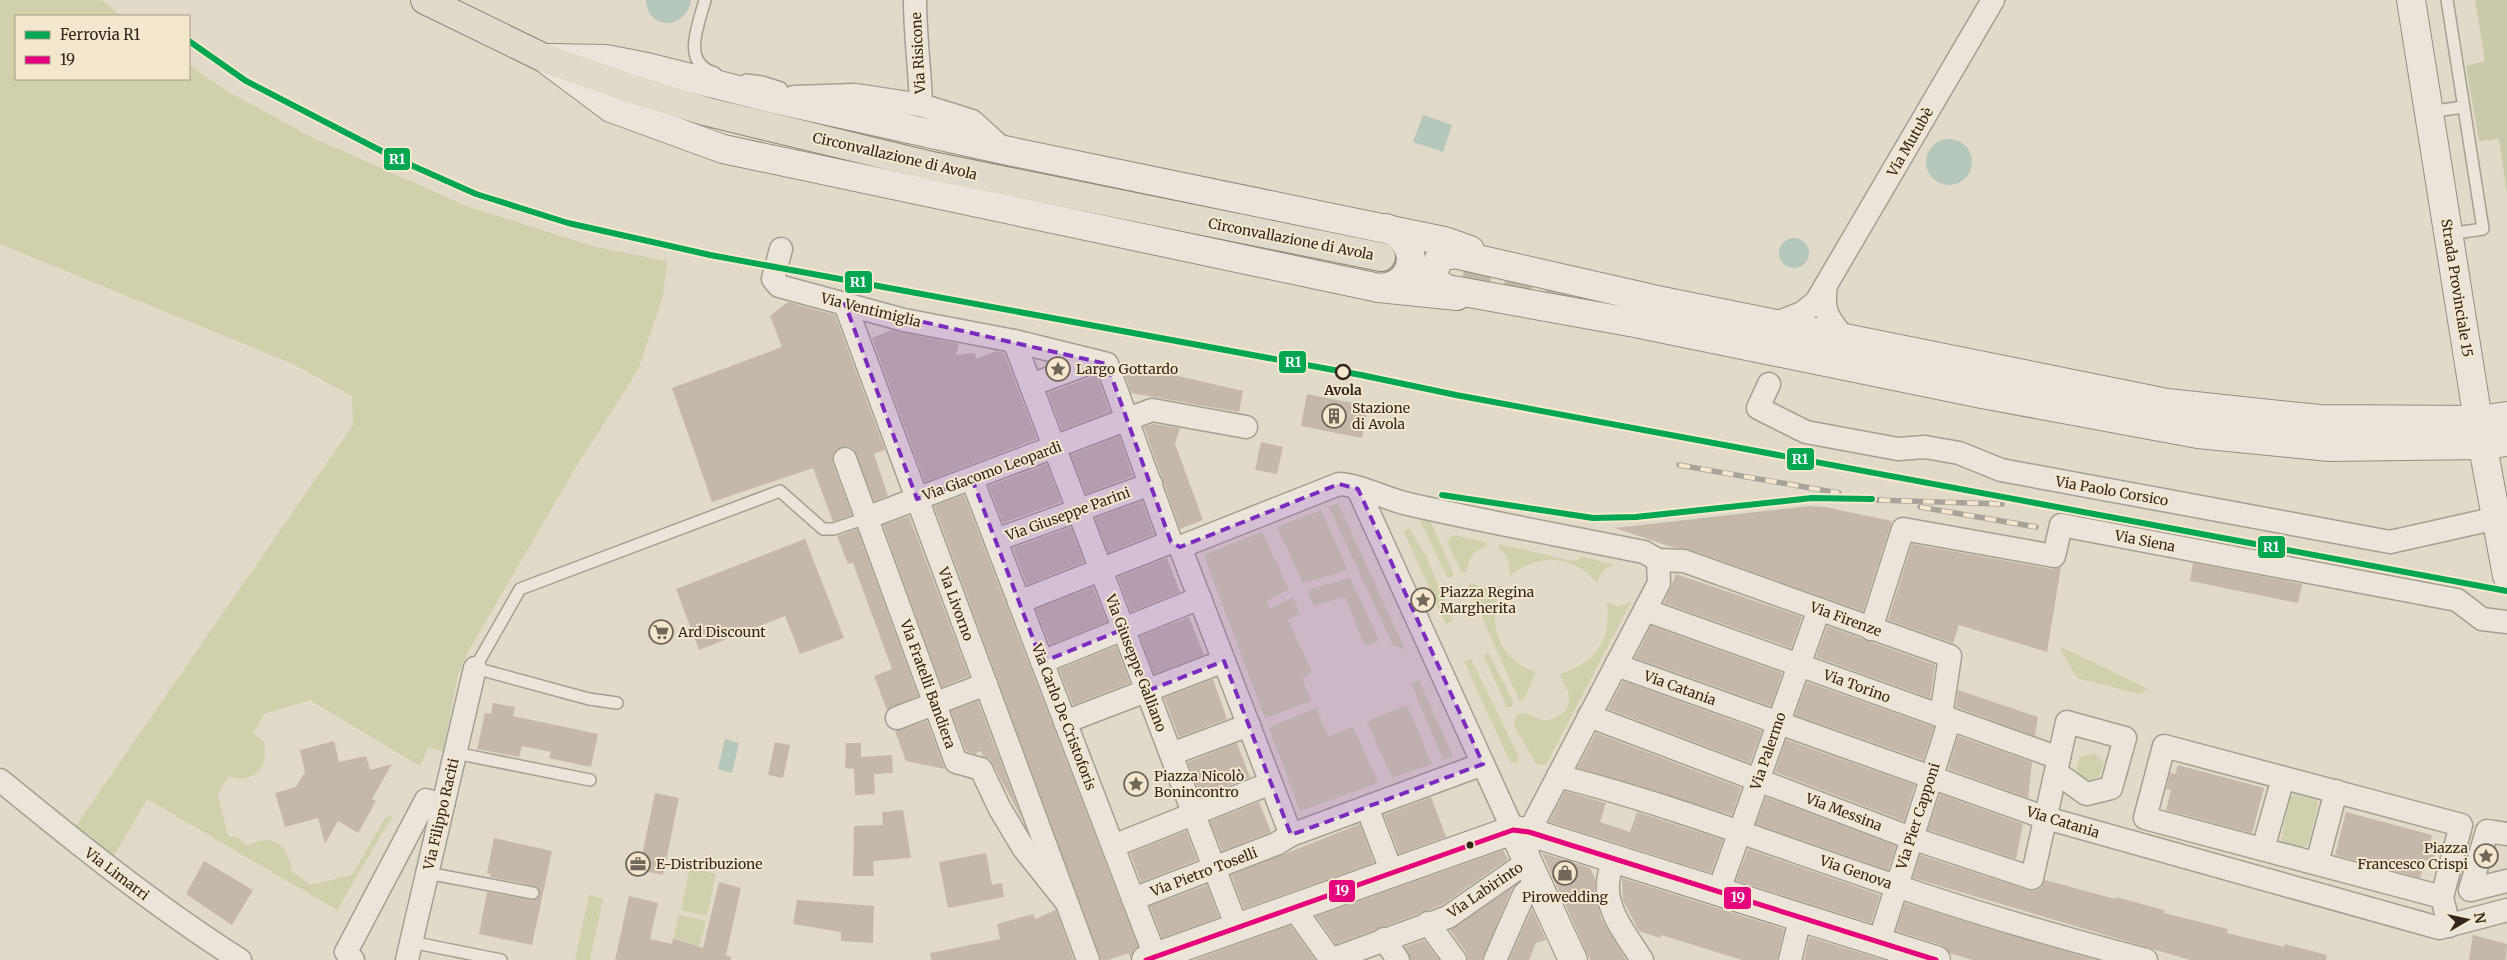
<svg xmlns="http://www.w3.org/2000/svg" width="2507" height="960" font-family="Merriweather,serif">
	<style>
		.green { fill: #d0d0ac }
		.cemetery { fill: #cacaab }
		.water { fill: #b5c6bb }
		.building { fill: #c4b8aa }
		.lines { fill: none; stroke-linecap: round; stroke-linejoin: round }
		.primary-tunnel { stroke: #beb6a6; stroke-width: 28; stroke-dasharray: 28 14; stroke-linecap: butt }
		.lane-casing { stroke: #a59f93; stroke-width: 14 }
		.street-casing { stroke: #a59f93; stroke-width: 25 }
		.secondary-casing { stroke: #958e83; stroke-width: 30 }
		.primary-casing { stroke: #8b8479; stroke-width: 30 }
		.lane { stroke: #eae4da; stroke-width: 11 }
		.street { stroke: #eae4da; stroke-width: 22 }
		.secondary { stroke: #eae4da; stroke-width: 28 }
		.primary { stroke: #e0dacc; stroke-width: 28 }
		.rail-casing { stroke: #a9a49b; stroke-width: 5.5 }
		.rail { stroke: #f3e8ce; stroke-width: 4; stroke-dasharray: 11; stroke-linecap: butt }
		.bus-1-casing { stroke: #f3e8ce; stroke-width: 9 }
		.bus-1 { stroke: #e5007d; stroke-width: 5 }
		.rail-1-casing { stroke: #f3e8ce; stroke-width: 10 }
		.rail-1 { stroke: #00a651; stroke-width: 6 }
		.marked { fill: #7b2cbf; fill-opacity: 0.2; stroke: #7b2cbf; stroke-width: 4; stroke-dasharray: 10 6; stroke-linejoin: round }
		.stop-dot { fill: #f3e8ce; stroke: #33271c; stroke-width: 2.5 }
		.bus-dot { fill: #33271c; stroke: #f3e8ce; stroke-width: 2 }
		.labels { text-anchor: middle; stroke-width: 4; stroke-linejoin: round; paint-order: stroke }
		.street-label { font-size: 14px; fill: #33271c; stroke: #f3e8ce }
		.poi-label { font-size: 14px; fill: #33271c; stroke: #f3e8ce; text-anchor: start }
		.stop-label { font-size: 14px; font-weight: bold; fill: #33271c; stroke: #f3e8ce }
		.line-badge { stroke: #f3e8ce; stroke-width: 2 }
		.badge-label { font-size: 14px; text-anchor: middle; font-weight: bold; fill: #fff }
	</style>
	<rect width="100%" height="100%" fill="#e1dac9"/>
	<g class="green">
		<path d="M0 0H102L121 16H16V79H189V65L225 90 311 137 466 206 596 247 667 261 663 296 638 370 576 467 469 650 458 675 443 751 428 748 420 766 310 700 264 714 253 733 264 742C269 767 255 785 228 776L218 795 228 836 238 838 247 845C275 833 288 844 292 872L311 885 352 875 385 818 393 815 337 910 147 799 112 859 93 846 91 836 75 827 353 425 352 396 293 364 0 244Z"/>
		<path d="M1338 503 1405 650 1393 645 1329 507Z"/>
		<path d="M1321 510 1348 570 1303 583 1277 527Z"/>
		<path d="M1420 520 1431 522 1454 575 1450 578 1447 577Z"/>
		<path d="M1409 528 1426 556 1453 620 1446 625 1404 532Z"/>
		<path d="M1262 532 1289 589 1266 602 1270 609 1293 597 1300 613 1288 620 1312 672 1302 678 1311 701 1265 718 1204 555Z"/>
		<path d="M1453 535 1486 542V546C1474 551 1468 557 1467 571L1462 573 1447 542Z"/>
		<path d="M1499 544 1573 561 1578 560 1581 556 1615 565C1606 567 1598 573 1598 584 1575 555 1538 552 1510 576 1510 564 1509 556 1499 549Z"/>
		<path d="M1350 578 1379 640 1365 646 1345 597 1314 606 1307 590Z"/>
		<path d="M1472 582C1482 590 1492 590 1503 585 1485 618 1497 661 1536 672L1526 695 1520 702 1468 586Z"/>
		<path d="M1607 602 1618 607 1631 602 1546 765 1536 764 1516 729 1514 723 1517 715C1530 710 1534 720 1546 720 1558 720 1569 711 1569 699 1570 689 1561 683 1560 674 1597 662 1611 640 1607 602Z"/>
		<path d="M2059 646 2148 689 2140 694 2077 678Z"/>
		<path d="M1488 652 1513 701 1512 707H1507L1484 656Z"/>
		<path d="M1471 659 1519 757 1517 763 1510 762 1464 661Z"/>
		<path d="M1419 681 1453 756 1443 760 1411 683Z"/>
		<path d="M1407 705 1432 764 1392 778 1367 721Z"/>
		<path d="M1316 708 1328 736 1353 727 1378 783 1300 811 1269 728Z"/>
		<path d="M2094 753 2104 763 2099 777 2086 780 2076 770 2080 757Z"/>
		<path d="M2295 795 2317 800 2318 805 2308 844 2300 849 2284 845 2281 841 2290 797Z"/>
		<path d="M692 868 716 874 707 916 681 910 689 872Z"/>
		<path d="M589 895 603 899 590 960H575Z"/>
		<path d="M679 915 706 921 699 947 674 937Z"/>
	</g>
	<path class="cemetery" d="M2475 0H2507V194L2499 139 2479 141 2466 66 2485 61Z"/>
	<g class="water">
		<path d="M646 0H691C686 31 647 30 646 0Z"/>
		<path d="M1423 115 1452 125 1443 152 1413 142Z"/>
		<circle cx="1949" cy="162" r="23"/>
		<circle cx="1794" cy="253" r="15"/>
		<path d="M725 739 739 743 732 773 718 769Z"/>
	</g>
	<g class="building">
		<path d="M788 302 835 315 885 450 874 454 888 496 874 501 854 449 847 446 835 451 833 464 852 515 833 522 813 468 712 502 672 388 782 347 770 316Z"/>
		<path d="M891 330 959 344 956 355 975 353 976 359 996 351 1004 353 1037 439 925 482 872 338Z"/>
		<path d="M1126 364 1243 391 1239 412 1131 393 1122 366Z"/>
		<path d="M1097 375 1110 412 1062 430 1048 393Z"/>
		<path d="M1307 394 1368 406 1362 438 1301 426Z"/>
		<path d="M1153 424 1180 428 1175 444 1203 520 1180 529 1144 427Z"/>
		<path d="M1119 436 1133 476 1086 494 1071 455Z"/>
		<path d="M1261 442 1283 447 1277 474 1255 470Z"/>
		<path d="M1047 464 1061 502 1003 523 989 486Z"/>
		<path d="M964 495 1138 947 1134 950 1131 960 1129 953 1108 960H1101L934 506Z"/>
		<path d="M1142 501 1154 534 1108 553 1095 518Z"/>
		<path d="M1809 506 1825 507 1892 521 1863 611 1688 549 1672 547 1615 528Z"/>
		<path d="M909 516 969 676 942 687 883 525Z"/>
		<path d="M1071 527 1084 562 1027 585 1013 548Z"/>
		<path d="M857 529 918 696 887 710 874 676 892 669 853 563 848 564 837 536Z"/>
		<path d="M805 539 844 638 800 654 785 616 699 650 676 589Z"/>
		<path d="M1912 544 2052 569 2061 567 2047 652 1959 625 1953 643 1888 620Z"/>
		<path d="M1167 558 1180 592 1131 612 1118 577Z"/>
		<path d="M2193 563 2302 584 2298 603 2190 581Z"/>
		<path d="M1676 574 1802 617 1791 648 1664 603Z"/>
		<path d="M1093 587 1107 622 1050 645 1036 609Z"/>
		<path d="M1189 617 1204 655 1154 674 1140 636Z"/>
		<path d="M1651 626 1782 673 1771 706 1635 658Z"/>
		<path d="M1827 626 1935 665 1930 698 1816 657Z"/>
		<path d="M1116 646 1130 683 1073 705 1059 669Z"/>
		<path d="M1213 679 1227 719 1179 737 1164 698Z"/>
		<path d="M1623 681 1762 731 1750 763 1608 709Z"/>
		<path d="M1807 682 1934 727 1923 760 1795 715Z"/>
		<path d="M1958 690 2038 717 2035 736 1956 707Z"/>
		<path d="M978 701 1023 821 990 759 983 756 981 751 975 754 966 751 951 711Z"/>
		<path d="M493 703 515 707 513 716 598 734 591 767 549 758 551 752 522 746 519 757 477 749 485 713 491 714Z"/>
		<path d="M927 721 944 767 945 769 906 761 895 731Z"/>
		<path d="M1596 733 1741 788 1732 815 1577 768Z"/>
		<path d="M1958 736 2032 762 2028 798 1948 769Z"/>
		<path d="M1786 740 1915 785 1904 821 1775 772Z"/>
		<path d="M334 741 339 762 366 756 370 770 392 764 372 799 376 801 358 833 338 821 325 844 318 818 285 827 275 793 296 787 305 772 300 750Z"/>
		<path d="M775 742 790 745 783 778 768 775Z"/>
		<path d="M846 743H861V757L892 755 893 773 874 774 875 794 855 795 854 769 845 768Z"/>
		<path d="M1237 743 1250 777 1201 797 1188 762Z"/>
		<path d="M2178 765 2264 788 2252 833 2166 810 2171 790 2166 789 2170 773 2175 774Z"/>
		<path d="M1565 791 1606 803 1600 822 1630 832 1637 812 1723 840 1711 873 1549 822Z"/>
		<path d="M655 793 679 798 663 875 639 870Z"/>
		<path d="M1940 794 2023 824 2016 859 1928 830Z"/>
		<path d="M1431 797 1446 837 1399 854 1384 815Z"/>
		<path d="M1766 797 1896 846 1888 870 1756 824Z"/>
		<path d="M1259 802 1271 832 1222 851 1210 821Z"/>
		<path d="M903 810 911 858 873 861 874 876H853L854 826 883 825 882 812Z"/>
		<path d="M2346 812 2432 835 2430 844 2437 845 2433 862 2425 860 2420 878 2335 855Z"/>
		<path d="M1360 824 1374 863 1244 909 1231 875Z"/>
		<path d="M1186 831 1197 860 1141 882 1130 853Z"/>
		<path d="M494 838 552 851 532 945 479 934 487 892 532 900 538 898 540 894 535 886 490 877 491 874 487 873Z"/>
		<path d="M1748 849 1880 895 1871 923 1736 881Z"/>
		<path d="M1503 850 1508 859 1442 905 1336 944 1316 916Z"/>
		<path d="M986 853 992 885 1002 883 1004 897 948 908 939 862Z"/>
		<path d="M1542 853 1590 868 1595 878V895L1601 918 1626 960H1590Z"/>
		<path d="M1920 855 2028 890 2035 891 2041 888 2045 880 2115 899 2116 897 2164 910V913L2228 929 2227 933 2284 947 2285 944 2327 955 2326 960H2190L1913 878Z"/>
		<path d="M204 861 253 890 232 925 186 894Z"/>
		<path d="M1622 878 1784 929 1777 960H1742L1661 935 1660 938 1639 931 1623 900Z"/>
		<path d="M719 882 741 888 726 955 731 957V960H615L629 896 658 903 650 939 672 944 673 938 703 948Z"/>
		<path d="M1207 885 1219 918 1162 938 1150 906Z"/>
		<path d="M1512 888 1482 960H1468L1466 952 1450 930Z"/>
		<path d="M797 900 874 906 873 943 841 941V932L793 924Z"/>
		<path d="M1905 903 1986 928 2095 960H1973L1949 953 1941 945 1896 931Z"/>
		<path d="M1532 909 1546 940 1536 943 1529 960H1509Z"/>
		<path d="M1056 910 1074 960H931L930 953 1000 939 997 924 1033 914 1035 919Z"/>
		<path d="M1290 925 1315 960H1193Z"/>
		<path d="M2473 935 2507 944 2506 960H2469Z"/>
		<path d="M1809 937 1884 960H1804Z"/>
		<path d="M1424 940 1439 960H1411L1405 947Z"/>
	</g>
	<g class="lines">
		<path class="primary-tunnel" d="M1381 257 1668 316"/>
		<g class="lane-casing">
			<g id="lane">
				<path d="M705 0C699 24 680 63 715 73"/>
				<path d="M2447 0 2483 229 2449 234"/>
				<path d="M746 80 762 82 781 88"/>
				<path d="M2429 112 2463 107"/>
				<path d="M617 703 589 699 475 668 520 589 780 491 823 529H834L866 518"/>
				<path d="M455 753 590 780"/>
				<path d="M427 873 533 893"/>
				<path d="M411 942 501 960"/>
			</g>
		</g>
		<g class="street-casing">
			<g id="street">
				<path d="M915 0C915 35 920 70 921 105"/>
				<path d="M794 97 855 95 921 105 972 121 1004 150"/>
				<path d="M781 249 773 279 779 286 904 320 1014 341 1107 364 1171 542"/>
				<path d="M1826 285C1822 313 1828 318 1845 339"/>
				<path d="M845 304 1067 903"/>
				<path d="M1774 324 1802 313 1816 302 1993 0"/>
				<path d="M1014 341 1237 928"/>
				<path d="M1769 384 1758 408 1806 432 1898 449 1925 447 1959 453 2001 470 2390 542 2497 518"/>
				<path d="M1031 385 1095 361"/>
				<path d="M845 459 956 762 981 769 1000 809 1024 849 1067 903 1088 960"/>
				<path d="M972 479 1155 956"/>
				<path d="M1358 489 1513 830"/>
				<path d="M866 518 1152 410 1246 427"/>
				<path d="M996 540 1151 484"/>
				<path d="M1180 547 1339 484C1360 485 1386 499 1408 504 1486 522 1565 536 1644 552L1658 560 1684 561 1950 656 1941 716"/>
				<path d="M1019 602 1171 542 1180 547 1291 835"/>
				<path d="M1645 610 2059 758"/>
				<path d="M1871 629 1903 529 2054 556 2061 525 2457 600 2482 619 2507 622"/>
				<path d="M1042 662 1200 598"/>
				<path d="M1616 665 2046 818 2439 928 2507 910"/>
				<path d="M1589 716 1911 838 2032 878 2067 722 2125 738 2111 788 2086 794 2056 772"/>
				<path d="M897 718 986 684"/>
				<path d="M1065 722 1224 661"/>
				<path d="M1171 754 1249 725"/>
				<path d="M1558 776C1673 805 1784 849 1896 886 1979 914 2062 938 2146 960"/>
				<path d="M0 780C78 844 155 906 240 960"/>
				<path d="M1367 807 1392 873"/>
				<path d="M2507 834 2487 831 2470 890 2507 881"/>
				<path d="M1113 846 1271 783"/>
				<path d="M2263 849 2283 778"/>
				<path d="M1613 859C1611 867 1609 875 1608 882 1605 911 1628 937 1642 960"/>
				<path d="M2317 863 2336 791"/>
				<path d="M1718 893 1819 609"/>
				<path d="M2442 897 2145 818 2164 746 2461 825 2442 897 2449 926"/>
				<path d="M1133 899 1276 844 1291 835 1483 764"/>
				<path d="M1294 908 1331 960"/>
				<path d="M1428 923 1455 960"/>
				<path d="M1384 939 1398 960"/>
				<path d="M1879 942 1950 719"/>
				<path d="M353 960 346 952 426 800 443 805"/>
				<path d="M407 960 475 668"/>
				<path d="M1330 960 1448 917 1527 862 1529 832 1659 583 1658 560"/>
				<path d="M1495 960 1524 894 1537 882"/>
				<path d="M1790 960 1800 919"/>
			</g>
		</g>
		<g class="secondary-casing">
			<g id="secondary">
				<path d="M2411 0 2478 420 2507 576"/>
				<path d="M550 58 606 59 647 67 770 98 1004 150 1444 241 1470 250"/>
				<path d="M548 61 611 108 723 149 1379 288 1457 296"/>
				<path d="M1379 288C1418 286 1422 242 1386 228"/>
				<path d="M2507 416 2478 420 2319 419 2167 403 1657 300 1455 254 1440 257 1433 272 1437 283 1447 289 1635 323 1982 394 2198 434 2329 447 2483 445 2507 442"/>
				<path d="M1513 830 1573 960"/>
				<path d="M1146 960 1513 830 1529 832 1936 960"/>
			</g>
		</g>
		<g class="primary-casing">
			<path id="primary" d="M425 0 544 58 629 88 708 112 932 166 1381 257"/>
		</g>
		<use href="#lane" class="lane"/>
		<use href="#street" class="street"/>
		<use href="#secondary" class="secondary"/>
		<use href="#primary" class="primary"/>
		<g class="rail-casing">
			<g id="rail">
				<path d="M1679 465 1839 493"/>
				<path d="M1442 495 1593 518 1636 517 1812 498 2002 504"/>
				<path d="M1920 507 2036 527"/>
			</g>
		</g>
		<use href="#rail" class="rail"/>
		<g class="bus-1-casing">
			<path id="bus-1" d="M1146 960 1513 830 1529 832 1936 960"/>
		</g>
		<use href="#bus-1" class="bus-1"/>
		<g class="rail-1-casing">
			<g id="rail-1">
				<path d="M189 41 246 81 395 158 476 194 568 223 710 255 1361 375 1456 395 2507 591"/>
				<path d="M1442 495 1593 518 1636 517 1812 498 1872 499"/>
			</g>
		</g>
		<use href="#rail-1" class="rail-1"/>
	</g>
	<path class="marked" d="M845 304 1107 364 1171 542 1180 547 1339 484 1358 489 1483 764 1291 835 1224 661 1147 691 1124 629 1042 662 972 479 917 499Z"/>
	<defs>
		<g id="sight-ring" transform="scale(1.25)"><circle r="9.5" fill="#f3e8ce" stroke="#706659" stroke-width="1.5"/><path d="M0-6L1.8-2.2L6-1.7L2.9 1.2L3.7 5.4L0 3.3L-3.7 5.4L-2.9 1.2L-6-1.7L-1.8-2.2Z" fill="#706659"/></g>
		<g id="building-ring" transform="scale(1.25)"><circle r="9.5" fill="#f3e8ce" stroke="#706659" stroke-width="1.5"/><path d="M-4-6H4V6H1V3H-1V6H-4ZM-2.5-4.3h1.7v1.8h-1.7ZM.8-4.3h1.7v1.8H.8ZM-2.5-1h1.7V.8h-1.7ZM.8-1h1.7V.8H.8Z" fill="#706659"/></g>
		<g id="supermarket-ring" transform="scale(1.25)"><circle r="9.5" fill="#f3e8ce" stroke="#706659" stroke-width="1.5"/><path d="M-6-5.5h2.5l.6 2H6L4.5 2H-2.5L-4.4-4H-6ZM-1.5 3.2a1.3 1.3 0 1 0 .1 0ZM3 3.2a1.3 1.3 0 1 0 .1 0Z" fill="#706659"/></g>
		<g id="office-ring" transform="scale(1.25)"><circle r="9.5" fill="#f3e8ce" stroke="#706659" stroke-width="1.5"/><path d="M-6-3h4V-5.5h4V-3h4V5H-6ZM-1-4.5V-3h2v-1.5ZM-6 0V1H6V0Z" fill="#706659"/></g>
		<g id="shop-ring" transform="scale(1.25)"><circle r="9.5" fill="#f3e8ce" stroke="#706659" stroke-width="1.5"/><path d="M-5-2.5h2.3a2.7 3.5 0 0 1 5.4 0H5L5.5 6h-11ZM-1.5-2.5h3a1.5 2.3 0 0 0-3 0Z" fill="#706659"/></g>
	</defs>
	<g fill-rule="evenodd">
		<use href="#sight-ring" x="1058" y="369"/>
		<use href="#building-ring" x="1334" y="416"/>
		<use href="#sight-ring" x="1423" y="600"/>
		<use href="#supermarket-ring" x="661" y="632"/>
		<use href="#sight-ring" x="1136" y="784"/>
		<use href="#sight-ring" x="2486" y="856"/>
		<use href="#office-ring" x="638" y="864"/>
		<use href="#shop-ring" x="1565" y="873"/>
	</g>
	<circle class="stop-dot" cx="1343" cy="372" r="7"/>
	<circle class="bus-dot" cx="1470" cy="845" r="4.5"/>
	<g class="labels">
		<g class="street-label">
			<text transform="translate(918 53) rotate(-93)" y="5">Via Risicone</text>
			<text transform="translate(1910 142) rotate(-60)" y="5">Via Mutubè</text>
			<text transform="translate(895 156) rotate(13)" y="5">Circonvallazione di Avola</text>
			<text transform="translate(1291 239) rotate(11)" y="5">Circonvallazione di Avola</text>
			<text transform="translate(2457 288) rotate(81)" y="5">Strada Provinciale 15</text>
			<text transform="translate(871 310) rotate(14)" y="5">Via Ventimiglia</text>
			<text transform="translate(992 471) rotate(-20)" y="5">Via Giacomo Leopardi</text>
			<text transform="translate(2112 491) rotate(10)" y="5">Via Paolo Corsico</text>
			<text transform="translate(1068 514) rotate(-20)" y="5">Via Giuseppe Parini</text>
			<text transform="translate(2145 541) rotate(11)" y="5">Via Siena</text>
			<text transform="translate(956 604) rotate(70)" y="5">Via Livorno</text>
			<text transform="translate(1846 619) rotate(20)" y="5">Via Firenze</text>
			<text transform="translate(1136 663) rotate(69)" y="5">Via Giuseppe Galliano</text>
			<text transform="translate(928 684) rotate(70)" y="5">Via Fratelli Bandiera</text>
			<text transform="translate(1857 686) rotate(20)" y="5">Via Torino</text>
			<text transform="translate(1680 688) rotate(20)" y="5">Via Catania</text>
			<text transform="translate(1064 717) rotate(69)" y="5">Via Carlo De Cristoforis</text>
			<text transform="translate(1768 751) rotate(-71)" y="5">Via Palermo</text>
			<text transform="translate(1844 812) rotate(21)" y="5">Via Messina</text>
			<text transform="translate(441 814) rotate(-77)" y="5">Via Filippo Raciti</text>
			<text transform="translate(1918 816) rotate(-72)" y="5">Via Pier Capponi</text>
			<text transform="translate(2063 822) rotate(17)" y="5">Via Catania</text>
			<text transform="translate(1204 872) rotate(-21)" y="5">Via Pietro Toselli</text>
			<text transform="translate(1856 872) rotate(19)" y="5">Via Genova</text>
			<text transform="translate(117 874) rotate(37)" y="5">Via Limarri</text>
			<text transform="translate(1485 890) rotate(-34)" y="5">Via Labirinto</text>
		</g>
		<g class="poi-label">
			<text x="1076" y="374">Largo Gottardo</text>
			<text x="1352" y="413">Stazione<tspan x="1352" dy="16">di Avola</tspan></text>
			<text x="1440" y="597">Piazza Regina<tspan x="1440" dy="16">Margherita</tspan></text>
			<text x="678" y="637">Ard Discount</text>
			<text x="1154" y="781">Piazza Nicolò<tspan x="1154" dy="16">Bonincontro</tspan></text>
			<text x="2468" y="853" text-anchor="end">Piazza<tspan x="2468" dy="16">Francesco Crispi</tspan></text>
			<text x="656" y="869">E-Distribuzione</text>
			<text x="1565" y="902" text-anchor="middle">Pirowedding</text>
		</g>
		<g class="stop-label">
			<text x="1343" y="395">Avola</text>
		</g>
	</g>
	<g class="line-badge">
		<rect x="383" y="147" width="28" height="24" rx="5" fill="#00a651"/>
		<rect x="844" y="270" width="29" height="24" rx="5" fill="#00a651"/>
		<rect x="1278" y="350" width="29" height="24" rx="5" fill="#00a651"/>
		<rect x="1786" y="447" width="29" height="24" rx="5" fill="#00a651"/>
		<rect x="2257" y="535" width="29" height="24" rx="5" fill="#00a651"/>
		<rect x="1328" y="879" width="28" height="24" rx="5" fill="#e5007d"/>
		<rect x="1723" y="886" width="29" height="24" rx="5" fill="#e5007d"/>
	</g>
	<g class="badge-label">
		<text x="397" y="164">R1</text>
		<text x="858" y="287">R1</text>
		<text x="1293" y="367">R1</text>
		<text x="1800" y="464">R1</text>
		<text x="2271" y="552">R1</text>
		<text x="1342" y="895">19</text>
		<text x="1738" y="902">19</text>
	</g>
	<rect x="15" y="15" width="175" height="65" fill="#f3e8ce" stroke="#a69b87"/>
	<rect x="25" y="31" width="25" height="8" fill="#00a651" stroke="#a69b87"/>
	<text x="60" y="40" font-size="15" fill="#33271c">Ferrovia R1</text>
	<rect x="25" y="56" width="25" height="8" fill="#e5007d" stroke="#a69b87"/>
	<text x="60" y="65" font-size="15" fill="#33271c">19</text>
	<g transform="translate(2467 920) rotate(81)" stroke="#f3e8ce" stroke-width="4" paint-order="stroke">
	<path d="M0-4L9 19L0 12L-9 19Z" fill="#33271c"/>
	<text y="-8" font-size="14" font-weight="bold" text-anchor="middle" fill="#33271c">N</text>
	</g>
</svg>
